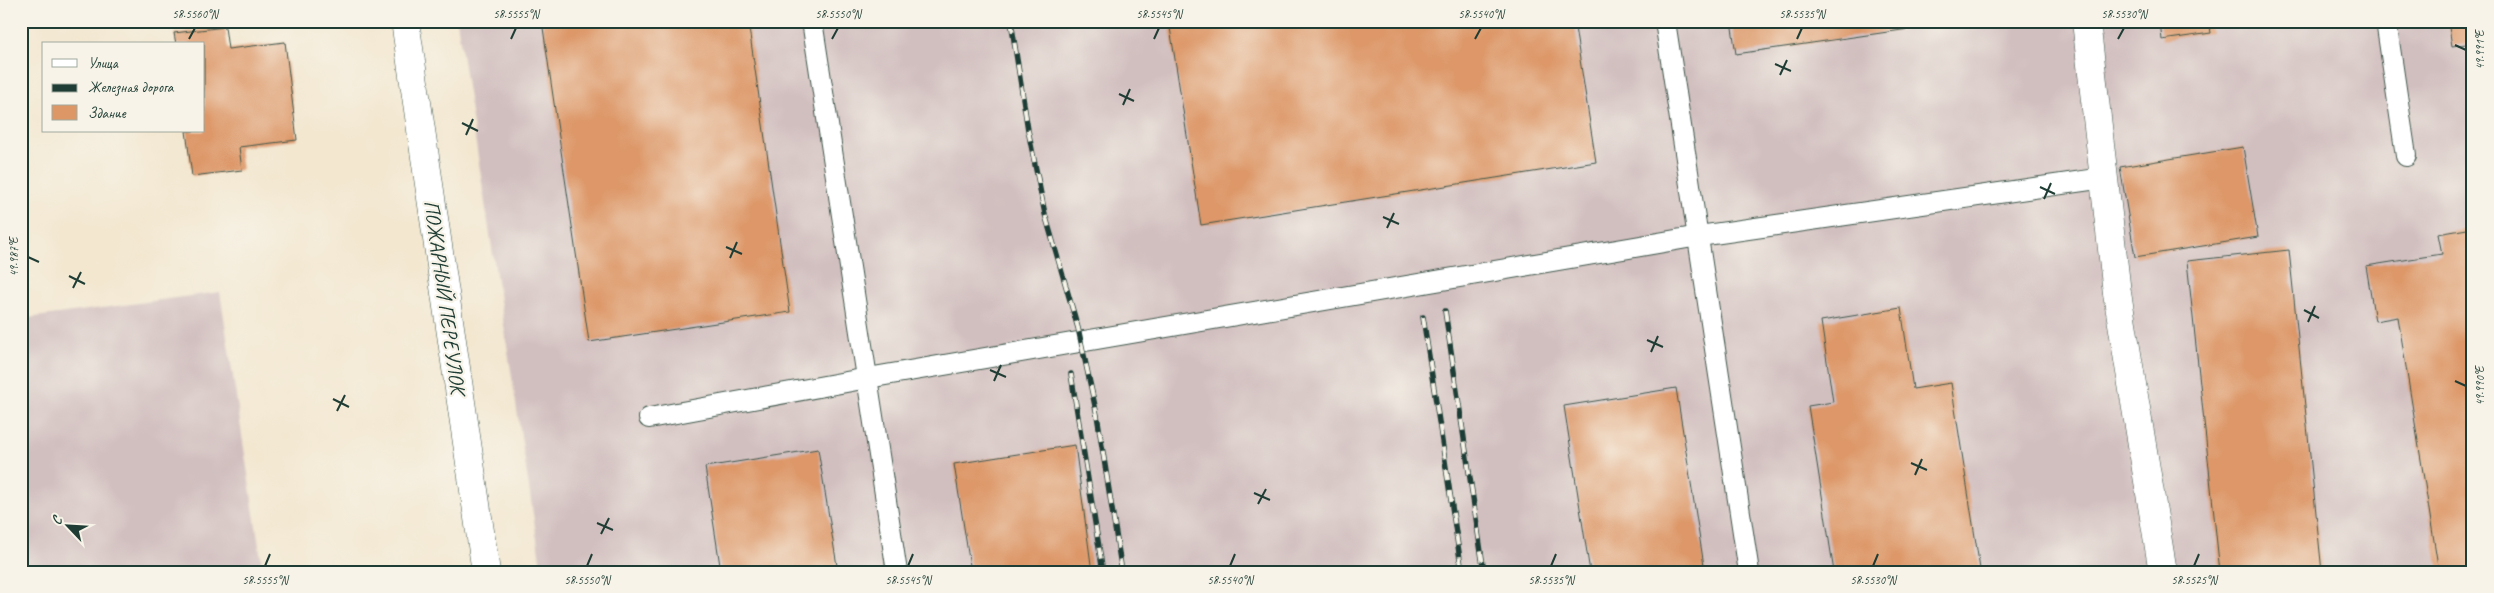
<svg xmlns="http://www.w3.org/2000/svg" width="2494" height="593" font-family="Caveat,sans-serif">
	<style>
		.industrial { fill: #d1bfbf }
		.building { fill: #dd9767 }
		.lines { fill: none; stroke-linecap: round; stroke-linejoin: round }
		.lane-casing { stroke: #3f564b; stroke-width: 22 }
		.street-casing { stroke: #3f564b; stroke-width: 29 }
		.lane { stroke: #fff; stroke-width: 20 }
		.street { stroke: #fff; stroke-width: 28 }
		.rail-casing { stroke: #1f3d34; stroke-width: 5.5 }
		.rail { stroke: #f7f3e8; stroke-width: 4; stroke-dasharray: 11; stroke-linecap: butt }
		.ticks { fill: none; stroke: #1f3d34; stroke-width: 2 }
		.labels { text-anchor: middle; stroke-width: 4.5; stroke-linejoin: round; paint-order: stroke }
		.street-label { font-size: 21px; fill: #1f3d34; stroke: #f7f3e8 }
		.neatline { fill: none; stroke: #1f3d34; stroke-width: 2 }
		.ticks-label { font-size: 12px; text-anchor: middle; fill: #1f3d34 }
	</style>
	<rect width="100%" height="100%" fill="#f7f3e8"/>
	<filter id="ink" filterUnits="userSpaceOnUse"><feTurbulence type="fractalNoise" baseFrequency=".02" numOctaves="2"/><feDisplacementMap in="SourceGraphic" scale="10" xChannelSelector="R" yChannelSelector="G"/><feConvolveMatrix kernelMatrix="1 2 1 2 8 2 1 2 1" color-interpolation-filters="sRGB"/></filter>
	<filter id="wash" filterUnits="userSpaceOnUse"><feTurbulence type="fractalNoise" baseFrequency=".0096" numOctaves="4" result="noise"/><feDisplacementMap in="SourceGraphic" scale="20" xChannelSelector="R" yChannelSelector="G"/><feGaussianBlur stdDeviation="1.12" result="paint"/><feColorMatrix in="noise" values="0 0 0 0 0 0 0 0 0 0 0 0 0 0 0 0 0 1.4 0 .05"/><feComposite in="paint" operator="in"/></filter>
	<g filter="url(#wash)">
		<rect width="100%" height="100%" fill="#f3e7d0"/>
		<g class="industrial">
			<path d="M457 21H2473V572H542Z"/>
			<path d="M220 292 263 572H21V319Z"/>
		</g>
		<g id="blocks">
			<g class="building">
				<path d="M542 21H748L790 312 589 342Z"/>
				<path d="M1169 21H1574L1596 162 1201 225Z"/>
				<path d="M1731 21H1956L1957 22 1736 54Z"/>
				<path d="M2160 21H2209L2211 33 2162 40Z"/>
				<path d="M2448 21H2473V43L2452 46Z"/>
				<path d="M225 27 228 49 285 42 297 140 239 147 242 170 192 176 186 131H204V44H176L174 33Z"/>
				<path d="M2243 147 2258 237 2135 257 2120 167Z"/>
				<path d="M2473 228V572H2439L2398 317 2375 321 2366 266 2442 254 2438 234Z"/>
				<path d="M2289 250 2322 572H2220L2187 261Z"/>
				<path d="M1901 308 1913 389 1951 383 1980 569 1961 572H1834L1808 406 1833 402 1821 321Z"/>
				<path d="M1676 388 1705 572H1590L1564 406Z"/>
				<path d="M1075 445 1092 572H971L954 464Z"/>
				<path d="M818 449 838 572H721L705 467Z"/>
			</g>
		</g>
	</g>
	<g filter="url(#ink)">
		<use href="#blocks" fill-opacity="0" stroke="#3f564b" stroke-width="1"/>
		<g class="lines">
			<g class="lane-casing">
				<g id="lane">
					<path d="M812 21 897 572"/>
					<path d="M1665 21 1749 572"/>
					<path d="M2386 21 2406 156"/>
					<path d="M649 418 868 378 1699 236 2104 178"/>
				</g>
			</g>
			<g class="street-casing">
				<g id="street">
					<path d="M405 21 486 572"/>
					<path d="M2086 21 2117 293 2163 572"/>
				</g>
			</g>
			<use href="#lane" class="lane"/>
			<use href="#street" class="street"/>
			<g class="rail-casing">
				<g id="rail">
					<path d="M1011 21 1028 130 1045 214 1078 328 1097 415 1122 572"/>
					<path d="M1445 311 1484 572"/>
					<path d="M1423 317 1462 572"/>
					<path d="M1071 374 1103 572"/>
				</g>
			</g>
			<use href="#rail" class="rail"/>
		</g>
	</g>
	<path class="ticks" d="M189 39 195 28M511 39 516 28M832 39 838 28M1154 39 1159 28M1475 39 1481 28M1797 39 1802 28M2118 39 2124 28M2455 45 2466 50M1775 64 1791 71M1780 75 1787 60M1119 94 1134 101M1123 105 1130 89M462 123 478 131M466 135 473 119M2040 187 2055 194M2044 199 2051 183M1383 217 1399 224M1387 228 1394 213M726 247 742 254M28 257 39 262M730 258 737 242M69 276 85 284M73 288 81 272M2304 310 2319 318M2308 322 2315 306M1647 340 1663 347M1651 352 1658 336M990 370 1006 377M994 381 1001 365M2455 381 2466 386M333 399 349 407M337 411 345 395M1911 463 1927 470M1915 475 1922 459M1254 493 1270 500M1258 504 1266 489M597 523 613 530M601 534 609 518M265 566 270 554M587 566 592 554M908 566 913 554M1230 566 1235 554M1551 566 1556 554M1873 566 1878 554M2194 566 2199 554"/>
	<g class="labels">
		<g class="street-label">
			<text transform="translate(445 297) rotate(82)" y="7">ПОЖАРНЫЙ ПЕРЕУЛОК</text>
		</g>
	</g>
	<rect width="2494" height="593" fill="none" stroke="#f7f3e8" stroke-width="55"/>
	<rect x="42" y="42" width="162" height="90" fill="#f7f3e8" stroke="#a1aaa0"/>
	<rect x="52" y="59" width="25" height="8" fill="#ffffff" stroke="#a1aaa0"/>
	<text x="88" y="68" font-size="15" fill="#1f3d34">Улица</text>
	<rect x="52" y="84" width="25" height="8" fill="#1f3d34" stroke="#a1aaa0"/>
	<text x="88" y="92" font-size="15" fill="#1f3d34">Железная дорога</text>
	<rect x="52" y="105" width="25" height="15" fill="#dd9767" stroke="#a1aaa0"/>
	<text x="88" y="118" font-size="15" fill="#1f3d34">Здание</text>
	<g transform="translate(68 526) rotate(295)" stroke="#f7f3e8" stroke-width="4" paint-order="stroke">
	<path d="M0-4L9 19L0 12L-9 19Z" fill="#1f3d34"/>
	<text y="-8" font-size="14" font-weight="bold" text-anchor="middle" fill="#1f3d34">С</text>
	</g>
	<rect x="28" y="28" width="2438" height="538" class="neatline"/>
	<g class="ticks-label">
		<text x="195" y="18">58.5560°N</text>
		<text x="516" y="18">58.5555°N</text>
		<text x="838" y="18">58.5550°N</text>
		<text x="1159" y="18">58.5545°N</text>
		<text x="1481" y="18">58.5540°N</text>
		<text x="1802" y="18">58.5535°N</text>
		<text x="2124" y="18">58.5530°N</text>
		<text transform="translate(2480 50) rotate(-90)" y="4">49.991°E</text>
		<text transform="translate(14 257) rotate(-90)" y="4">49.987°E</text>
		<text transform="translate(2480 386) rotate(-90)" y="4">49.990°E</text>
		<text x="265" y="584">58.5555°N</text>
		<text x="587" y="584">58.5550°N</text>
		<text x="908" y="584">58.5545°N</text>
		<text x="1230" y="584">58.5540°N</text>
		<text x="1551" y="584">58.5535°N</text>
		<text x="1873" y="584">58.5530°N</text>
		<text x="2194" y="584">58.5525°N</text>
	</g>
</svg>
